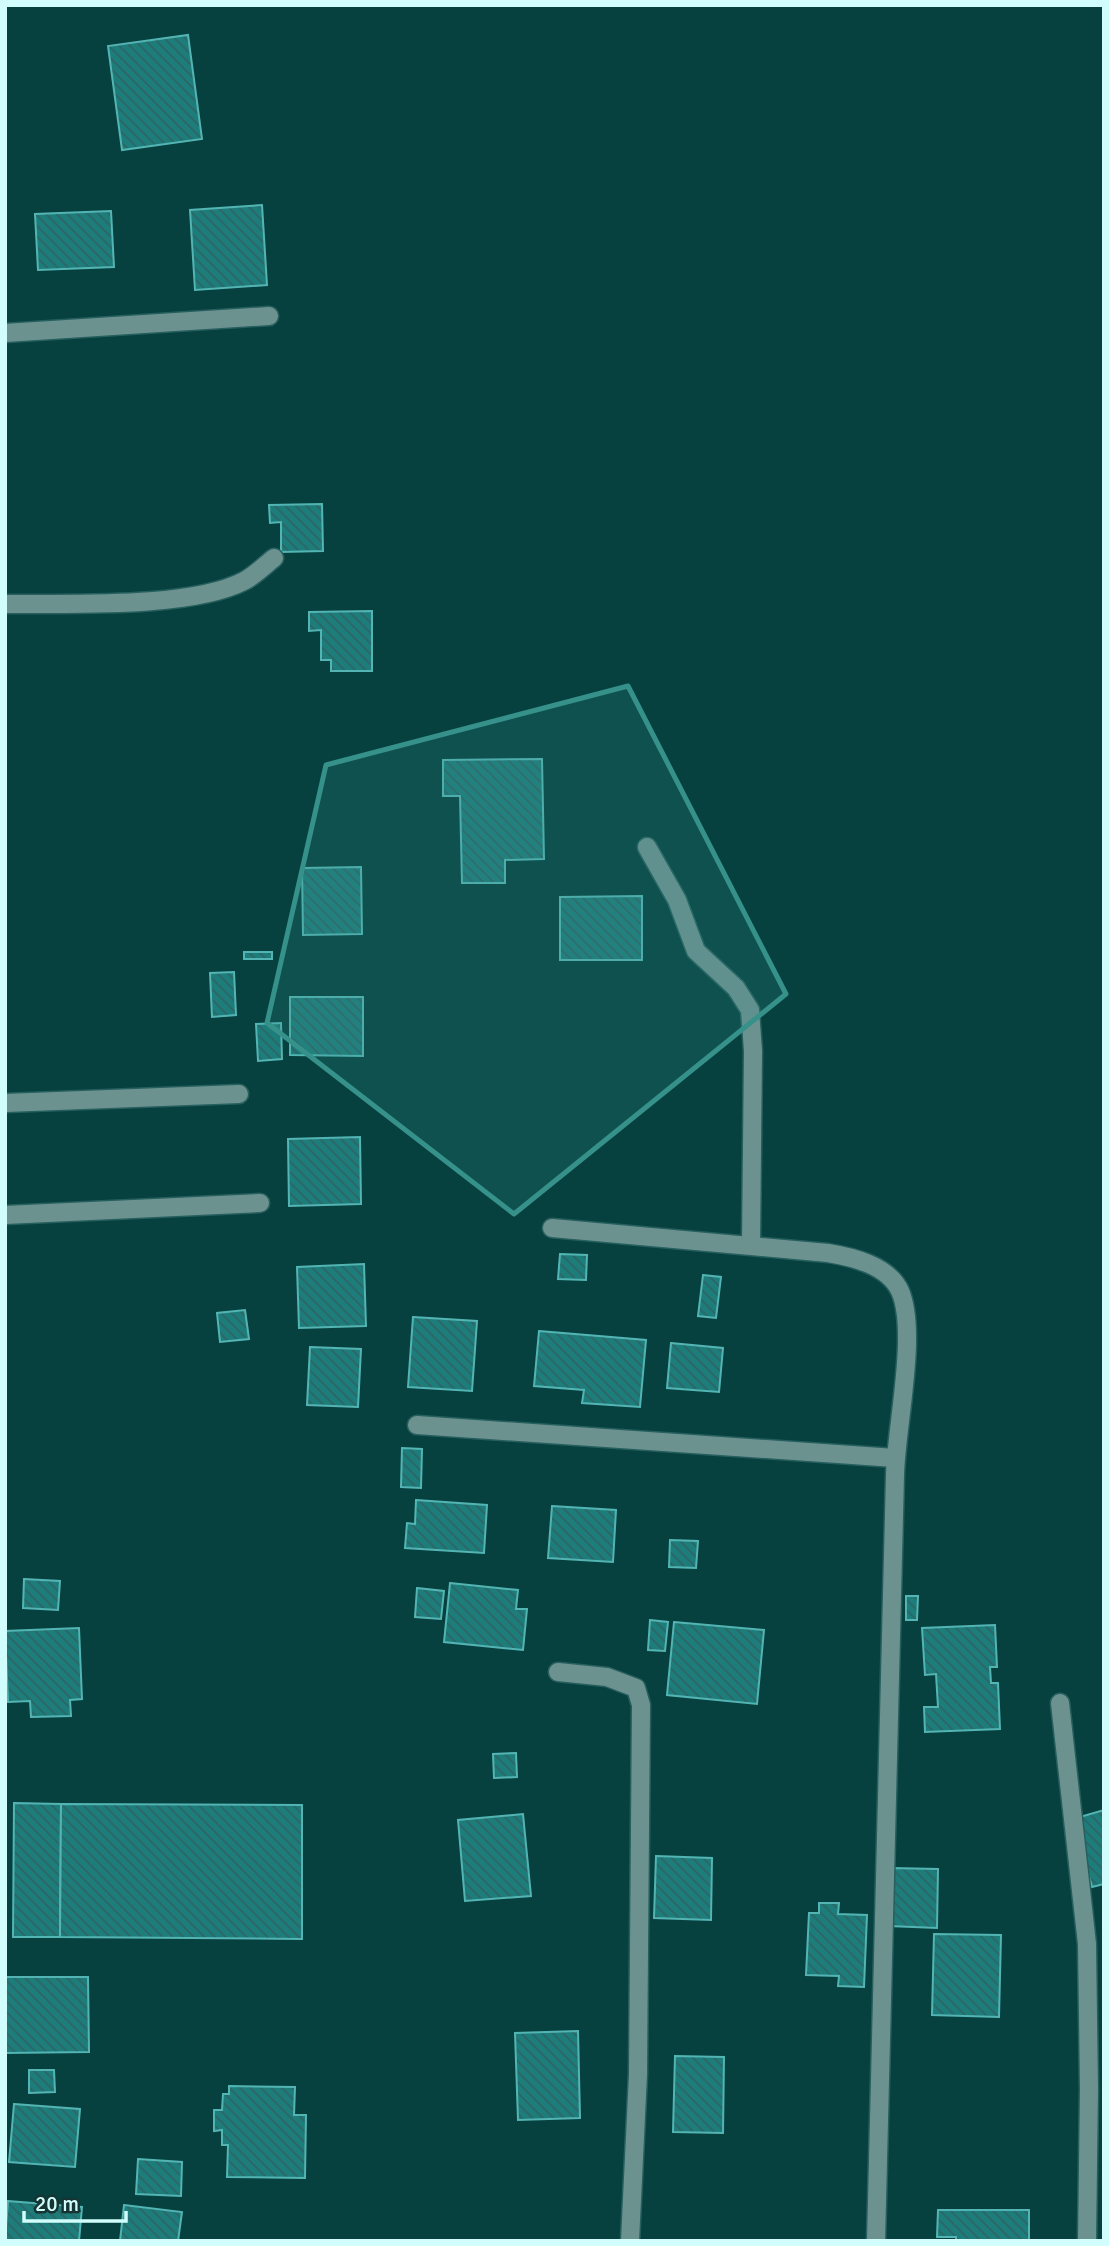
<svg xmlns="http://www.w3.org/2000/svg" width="1109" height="2246" font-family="Signika,sans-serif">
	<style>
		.building { fill: url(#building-back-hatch); stroke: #52b5b3; stroke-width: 2 }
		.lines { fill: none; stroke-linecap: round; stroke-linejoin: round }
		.minor-casing { stroke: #265f5e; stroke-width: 21 }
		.minor { stroke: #6c9290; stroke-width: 18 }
		.marked { fill: #36918a; fill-opacity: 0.2; stroke: #36918a; stroke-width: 5; stroke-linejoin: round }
	</style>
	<defs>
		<pattern id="building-back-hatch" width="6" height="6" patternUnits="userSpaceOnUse" patternTransform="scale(1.75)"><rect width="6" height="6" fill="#1d7d7b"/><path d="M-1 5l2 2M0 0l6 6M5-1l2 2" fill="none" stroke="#2e6464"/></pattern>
	</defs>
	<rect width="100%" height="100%" fill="#064140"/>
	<g class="building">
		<path d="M188 35 202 139 122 150 108 46Z"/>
		<path d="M262 205 267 285 195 290 190 210Z"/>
		<path d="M111 211 114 267 38 270 35 214Z"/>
		<path d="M322 504 323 551 281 552V522L270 523 269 505Z"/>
		<path d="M372 611V671H331V660H321V630L309 631V612Z"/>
		<path d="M542 759 544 859 505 860V883H462L460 796H443V760Z"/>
		<path d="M361 867 362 934 303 935 302 868Z"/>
		<path d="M642 896V960H560V897Z"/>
		<rect x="244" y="952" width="28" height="7"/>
		<path d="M234 972 236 1015 212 1017 210 973Z"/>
		<path d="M290 997H363V1056L290 1055Z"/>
		<path d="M281 1023 282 1059 258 1061 256 1024Z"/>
		<path d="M360 1137 361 1204 289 1206 288 1139Z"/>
		<path d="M560 1254 587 1255 586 1280 558 1279Z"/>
		<path d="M364 1264 366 1326 299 1328 297 1267Z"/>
		<path d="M703 1275 721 1277 716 1318 698 1316Z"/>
		<path d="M245 1310 249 1339 220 1342 217 1313Z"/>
		<path d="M413 1317 477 1321 472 1391 408 1387Z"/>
		<path d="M539 1331 646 1340 640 1407 582 1403 584 1390 534 1386Z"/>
		<path d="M671 1343 723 1348 719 1392 667 1388Z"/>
		<path d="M310 1347 361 1349 358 1407 307 1405Z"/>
		<path d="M402 1448 422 1449 421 1488 401 1487Z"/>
		<path d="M416 1500 487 1505 484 1553 405 1548 407 1523 415 1524Z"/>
		<path d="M552 1506 616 1510 613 1562 548 1558Z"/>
		<path d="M670 1540 698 1541 696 1568 669 1567Z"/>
		<path d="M24 1579 60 1581 58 1610 23 1608Z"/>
		<path d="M450 1583 518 1590 516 1609H527L523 1650 444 1642Z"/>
		<path d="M417 1588 444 1591 441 1619 415 1617Z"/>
		<path d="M906 1596H918L917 1620H906Z"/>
		<path d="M650 1620 668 1622 665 1651 648 1650Z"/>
		<path d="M674 1622 764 1630 757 1704 667 1695Z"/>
		<path d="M995 1625 997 1667H990L991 1683H998L1000 1729 925 1732 924 1707H938L936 1674 925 1675 922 1628Z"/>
		<path d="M79 1628 82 1699 70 1700 71 1716 31 1717 30 1701 8 1702 5 1631Z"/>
		<path d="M516 1753 517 1777 494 1778 493 1754Z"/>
		<path d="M14 1803 61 1804 60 1937H13Z"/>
		<path d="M61 1804 302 1805V1939L60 1937Z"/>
		<path d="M1104 1810V1884L1092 1887 1073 1819Z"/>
		<path d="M523 1814 531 1896 465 1901 458 1820Z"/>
		<path d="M656 1856 712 1858 711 1920 654 1918Z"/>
		<path d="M891 1868 938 1869 937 1928 889 1926Z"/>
		<path d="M819 1903H839L838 1914 867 1915 864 1987 838 1986 839 1976 806 1975 809 1913H819Z"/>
		<path d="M934 1934 1001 1935 999 2017 932 2015Z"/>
		<path d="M5 1977H88L89 2052 5 2053Z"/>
		<path d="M578 2031 580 2118 518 2120 515 2033Z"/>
		<path d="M675 2056 724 2057 723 2133 673 2132Z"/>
		<path d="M29 2070H54L55 2092 29 2093Z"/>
		<path d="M229 2086 295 2087 294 2115H306L305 2178 227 2177 228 2145H222V2130L214 2131V2110H222L223 2094H229Z"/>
		<path d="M14 2104 80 2109 75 2167 9 2162Z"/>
		<path d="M138 2159 182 2162 181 2196 136 2194Z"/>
		<path d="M8 2201 82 2207 79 2241H5Z"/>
		<path d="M124 2205 182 2212 178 2241H120Z"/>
		<path d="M938 2210H1029V2241H956V2237H937Z"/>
	</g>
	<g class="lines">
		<g class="minor-casing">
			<g id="minor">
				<path d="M5 333 269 316"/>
				<path d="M5 604C67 603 190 609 244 581 254 576 264 566 274 558"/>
				<path d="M647 847 677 900 696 951 736 988 750 1010 753 1051 751 1244"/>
				<path d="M5 1103 239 1094"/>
				<path d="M5 1215 260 1203"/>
				<path d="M552 1228 828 1253C852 1257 888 1265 900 1291 918 1332 896 1427 895 1475 889 1730 882 1985 876 2241"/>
				<path d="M417 1425 895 1458"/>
				<path d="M558 1672 607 1677 636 1688 641 1705 638 2074 630 2241"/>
				<path d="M1060 1703 1087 1944 1089 2089 1087 2241"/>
			</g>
		</g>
		<use href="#minor" class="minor"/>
	</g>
	<path class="marked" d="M628 686 786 994 514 1214 267 1023 326 765Z"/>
	<rect width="1109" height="2246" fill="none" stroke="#d1fefc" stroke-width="14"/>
	<path d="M24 2211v10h102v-10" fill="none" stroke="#d1fefc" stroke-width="3.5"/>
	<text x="35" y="2211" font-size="21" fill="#d1fefc" stroke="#153433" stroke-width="5" paint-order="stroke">20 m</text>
</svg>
